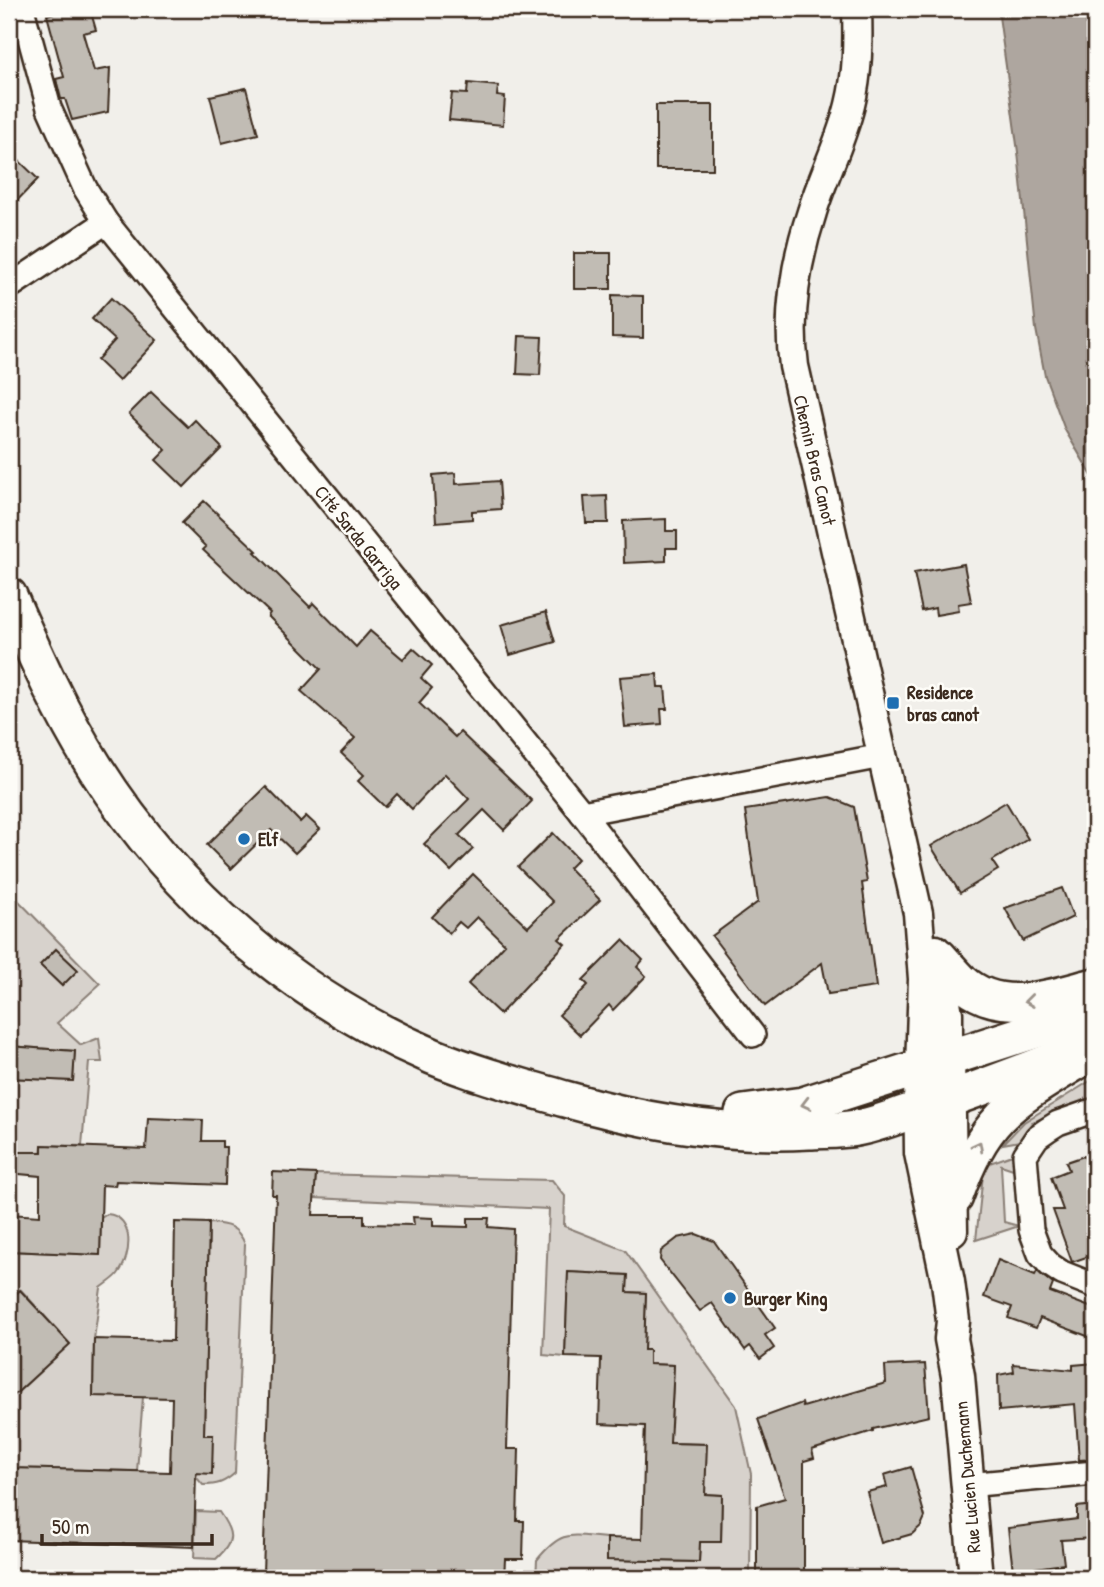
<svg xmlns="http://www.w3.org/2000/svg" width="1104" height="1587" font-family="'Patrick Hand',sans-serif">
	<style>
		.green { fill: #d7d2cc; stroke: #897e75; stroke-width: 2; fill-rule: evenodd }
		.water { fill: #aea69f; stroke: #80746b; stroke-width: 2 }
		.building { fill: #c1bcb4; stroke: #3b2a1e; stroke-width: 2 }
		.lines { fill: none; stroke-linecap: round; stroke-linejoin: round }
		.minor-casing { stroke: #3b2a1e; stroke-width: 28 }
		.tertiary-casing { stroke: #3b2a1e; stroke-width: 33 }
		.secondary-casing { stroke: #3b2a1e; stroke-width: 37 }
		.primary-casing { stroke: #3b2a1e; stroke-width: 40 }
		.minor { stroke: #fdfcf7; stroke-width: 23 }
		.tertiary { stroke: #fdfcf7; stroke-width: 28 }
		.secondary { stroke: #fdfcf7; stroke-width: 32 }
		.primary { stroke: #fdfcf7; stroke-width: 35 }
		.oneway { stroke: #9c938a }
		.poi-dot { fill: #1f6fb2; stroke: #fdfcf7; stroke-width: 2.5 }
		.labels { text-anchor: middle; stroke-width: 5; stroke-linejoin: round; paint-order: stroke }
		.street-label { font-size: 19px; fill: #3b2a1e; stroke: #fdfcf7 }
		.poi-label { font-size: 19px; font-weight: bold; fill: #3b2a1e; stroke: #fdfcf7; text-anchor: start }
	</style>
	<rect width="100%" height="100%" fill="#f1efea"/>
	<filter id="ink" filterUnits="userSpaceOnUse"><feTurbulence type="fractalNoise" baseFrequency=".0143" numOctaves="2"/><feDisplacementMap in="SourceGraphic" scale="14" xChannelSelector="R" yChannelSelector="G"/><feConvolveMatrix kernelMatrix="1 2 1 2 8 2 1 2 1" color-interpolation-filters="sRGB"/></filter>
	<g filter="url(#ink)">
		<g class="green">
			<path d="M9 891 100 984 57 1023 81 1045 99 1038 102 1062H89L82 1146 42 1145 40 1166 25 1152H9V1078L73 1081 75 1051 9 1046ZM56 949 77 969 62 986 40 965Z"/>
			<path d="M1095 1078V1100L1032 1122 1020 1141 1003 1144 1024 1122Z"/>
			<path d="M1015 1154 1019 1171 1001 1165 1004 1222 1019 1226 976 1240 984 1165Z"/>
			<path d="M316 1174 552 1180 565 1196 564 1226 625 1250 736 1406 751 1474 750 1578H536L537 1560C562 1529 570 1535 607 1538V1560L699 1562 700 1542H721L722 1495 705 1494 706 1444 644 1442 645 1426H671L674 1365 649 1364V1350H644L646 1293 627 1292V1275L568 1272 565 1357 543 1355 549 1209 314 1198Z"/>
			<path d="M107 1214C135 1216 132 1256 118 1274 114 1279 106 1284 101 1288L94 1339 93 1395 143 1397 137 1471 9 1468V1385L17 1393 70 1344 21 1290 9 1301V1251L100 1255 101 1218Z"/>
			<path d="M209 1223C228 1224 237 1226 245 1244L235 1473C224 1483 217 1485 203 1485L196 1477 213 1435H204Z"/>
			<path d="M196 1511 219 1512C233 1532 236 1541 216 1559L194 1558Z"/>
		</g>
		<path class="water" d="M998 9H1095V481L1065 430 1045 376 1036 329 1018 152Z"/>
		<g class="building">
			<path d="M70 9H90L96 30 83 33 94 71 110 68 108 112 72 120 65 99H61L56 79 64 77 47 15Z"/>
			<path d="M468 83 498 86 497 96 505 97 503 125 449 120 452 93 467 94Z"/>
			<path d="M246 88 258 134 222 143 210 96Z"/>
			<rect x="656" y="105" width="57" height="64"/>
			<path d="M9 151 38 179 9 209Z"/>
			<rect x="574" y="253" width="37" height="36"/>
			<path d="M612 295 643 296V338L612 337Z"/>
			<path d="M111 298 157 340 119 381 97 360 115 340 92 319Z"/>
			<path d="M519 336 542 337 540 375 517 374Z"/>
			<path d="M151 392 188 427 195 420 222 448 184 487 156 460 166 450 129 414Z"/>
			<path d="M455 473 456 484 499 481 501 509 472 511V519L436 522 433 475Z"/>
			<path d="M607 496 608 523H586L584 497Z"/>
			<path d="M204 501 257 551 255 552 310 607 313 603 356 647 370 631 403 659 413 648 432 665 421 678 432 688 419 703 455 737 460 732 532 801 504 830 484 810 459 835 473 849 451 871 424 844 469 799 445 774 412 809 397 794 385 807 358 781 364 775 341 753 355 738 301 691 321 669 268 616 270 613 203 550 206 547 182 523Z"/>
			<path d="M666 519V531H677V548H666V561L624 563 623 521Z"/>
			<path d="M964 564 971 602 958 604 959 611 936 615 935 608 922 611 914 573Z"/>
			<path d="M546 612 555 642 510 655 501 625Z"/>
			<path d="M657 674 658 687H665L667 709H661L662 724 625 727 620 677Z"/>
			<path d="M266 787 300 822 306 816 320 829 295 853 271 830 231 869 207 845Z"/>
			<path d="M830 797 854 807 867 882 862 883 876 987 828 994 822 963 765 1006 712 936 758 902 745 810Z"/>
			<path d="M1006 802 1028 839 992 861 998 870 960 893 931 846Z"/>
			<path d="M553 833 578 859 569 868 600 900 559 939 565 944 500 1014 468 984 505 944 477 917 466 928 459 922 449 933 432 917 473 874 528 927 553 902 518 867Z"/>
			<path d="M1062 888 1073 917 1023 941 1005 908Z"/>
			<path d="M623 940 643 960 637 967 646 976 613 1010 609 1005 580 1035 559 1015 588 985 583 980Z"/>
			<path d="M56 949 78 970 62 986 40 965Z"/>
			<path d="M9 1046 75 1051 73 1081 9 1078Z"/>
			<path d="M148 1118 203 1120 202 1141H222V1147H226L225 1185 116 1181 115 1186 102 1185 100 1255 9 1251V1214L40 1216V1176L9 1173V1152H42V1145L146 1149Z"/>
			<path d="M1084 1156 1095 1186V1254L1072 1262 1053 1210H1063L1051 1177 1069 1170 1066 1162Z"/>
			<path d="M273 1172 316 1174 313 1215H364V1224L414 1225 413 1217 433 1218V1226L468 1227V1218H489L488 1227 513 1229 507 1449H519L517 1521H524L523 1559H505L504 1578H270V1574L263 1573 276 1195H272Z"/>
			<path d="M175 1222 209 1223 204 1435H213L212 1474 196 1473 194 1547 9 1540V1468L170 1472 172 1398 93 1396 94 1339 173 1341Z"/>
			<path d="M696 1234 714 1241 775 1328 765 1335 774 1348 760 1359 750 1346 745 1350 712 1303 700 1311 660 1260 661 1251 678 1238Z"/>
			<path d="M998 1260 1035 1275 1037 1271 1053 1284 1050 1292 1095 1309V1339L1040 1318 1036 1328 1008 1318 1012 1307 984 1297Z"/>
			<path d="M568 1272 628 1275 627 1292 646 1293 644 1350H649V1364L674 1365 670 1443 707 1444 705 1494 722 1495 721 1542H700L699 1562 607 1560V1538L642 1539 645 1426 599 1424 601 1358 565 1357Z"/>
			<path d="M20 1290 70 1344 9 1400V1301Z"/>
			<path d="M1095 1363V1459L1079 1460 1075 1404 999 1411 998 1375 1014 1372 1013 1364 1073 1370V1365Z"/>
			<path d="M925 1364 929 1416 873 1429V1431L812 1450 814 1458 804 1461V1578L757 1577V1506L785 1498 758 1419 802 1403 803 1407 886 1383 885 1366Z"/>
			<path d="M911 1467 925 1517 921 1526 912 1534 881 1543 867 1492 887 1487 884 1475Z"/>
			<path d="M1095 1505V1538L1061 1540 1064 1564 1013 1571 1008 1528 1077 1519V1507Z"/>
		</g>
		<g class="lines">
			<g class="minor-casing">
				<g id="minor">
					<path d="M22 9 49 108 85 188 106 222 582 813 753 1035"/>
					<path d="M9 287 106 222"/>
					<path d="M582 813 882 756"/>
					<path d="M1095 1110 1058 1123 1047 1130 1037 1137 1025 1155 1031 1230 1040 1254 1050 1265 1062 1273 1095 1286"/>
					<path d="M967 1485 1095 1473"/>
				</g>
			</g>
			<g class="tertiary-casing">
				<g id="tertiary">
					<path d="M857 9C858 41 858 73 850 105 841 142 823 176 812 212 796 260 787 316 794 366L918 913 923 979 920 1068"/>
					<path d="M936 950 948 1013V1059"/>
				</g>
			</g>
			<g class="secondary-casing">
				<g id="secondary">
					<path d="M948 1059 951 1231"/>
					<path d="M920 1068 921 1153 948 1282 953 1321 951 1339 958 1376 976 1578"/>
					<path d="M956 1198C985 1116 1010 1104 1082 1060"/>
				</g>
			</g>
			<g class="primary-casing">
				<g id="primary">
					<path d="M9 596C35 655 61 714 96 769 176 895 294 997 432 1056 475 1074 520 1086 565 1099 645 1122 726 1136 809 1131 824 1130 840 1131 856 1128 875 1125 894 1117 913 1111 975 1092 1035 1067 1095 1044"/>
					<path d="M939 957C946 965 953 973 961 981 999 1017 1051 997 1095 986"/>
					<path d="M743 1113 803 1105 1095 1011"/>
				</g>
			</g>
			<use href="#minor" class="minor"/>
			<use href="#tertiary" class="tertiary"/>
			<use href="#secondary" class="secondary"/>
			<use href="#primary" class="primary"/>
		</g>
		<defs><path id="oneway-chevron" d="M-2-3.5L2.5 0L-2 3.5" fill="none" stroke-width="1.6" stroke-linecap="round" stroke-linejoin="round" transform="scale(1.75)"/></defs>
		<g class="oneway">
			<use href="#oneway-chevron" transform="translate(1029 1001) rotate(173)"/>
			<use href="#oneway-chevron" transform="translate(806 1104) rotate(166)"/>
			<use href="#oneway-chevron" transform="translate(978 1146) rotate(-62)"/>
		</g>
	</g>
	<g class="poi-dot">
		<rect x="886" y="696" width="14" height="14" rx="3.5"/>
		<circle cx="244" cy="839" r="7"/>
		<circle cx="730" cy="1298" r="7"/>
	</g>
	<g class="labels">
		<g class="street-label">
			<text transform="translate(815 460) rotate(77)" y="7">Chemin Bras Canot</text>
			<text transform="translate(359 537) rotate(51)" y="7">Cité Sarda Garriga</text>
			<text transform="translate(967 1477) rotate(-95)" y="7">Rue Lucien Duchemann</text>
		</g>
		<g class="poi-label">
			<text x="907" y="699">Residence<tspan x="907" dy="22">bras canot</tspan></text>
			<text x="258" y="846">Elf</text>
			<text x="744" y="1305">Burger King</text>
		</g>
	</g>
	<rect width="1104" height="1587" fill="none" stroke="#fdfcf7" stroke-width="35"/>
	<rect x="18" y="18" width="1069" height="1552" fill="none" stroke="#3b2a1e" stroke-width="2.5" filter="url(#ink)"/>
	<path d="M42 1534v10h170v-10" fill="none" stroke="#3b2a1e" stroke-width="3.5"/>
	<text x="52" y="1534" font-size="21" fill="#3b2a1e" stroke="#fdfcf7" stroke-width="5" paint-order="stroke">50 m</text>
</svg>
